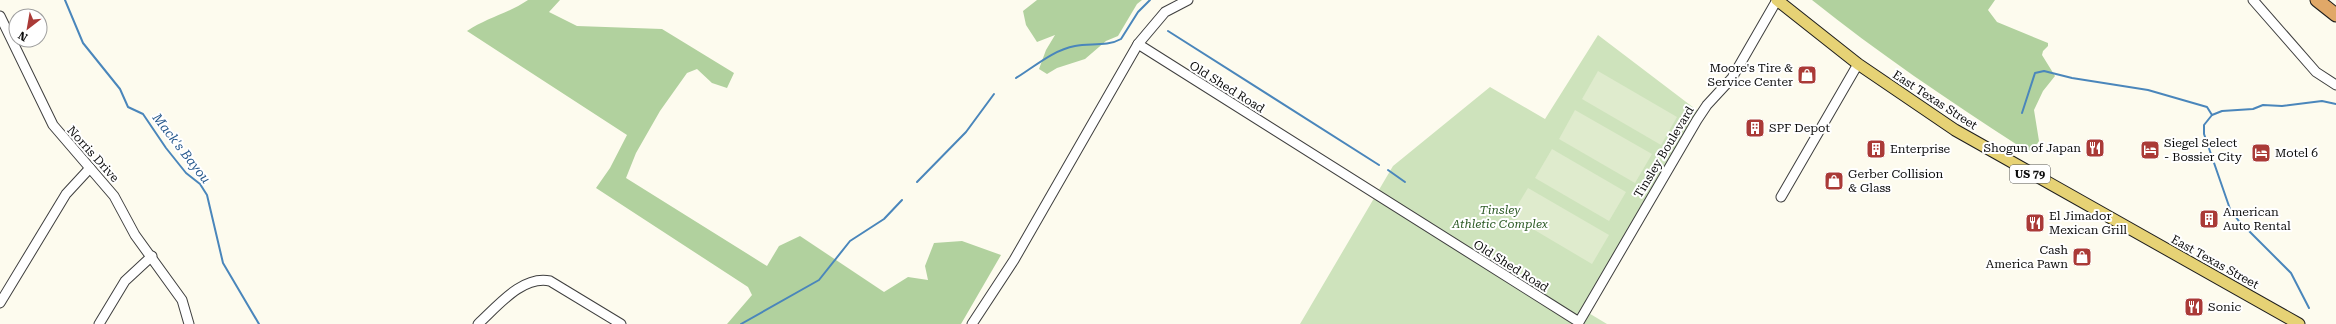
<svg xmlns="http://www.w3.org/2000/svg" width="2336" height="324" font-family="'Roboto Serif',serif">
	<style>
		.green { fill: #cee3bc }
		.forest { fill: #b1d19e }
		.pitch { fill: #dfebcd }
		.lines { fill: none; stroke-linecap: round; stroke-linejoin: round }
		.stream { stroke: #4a86bb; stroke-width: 2 }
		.minor-casing { stroke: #3f3f3f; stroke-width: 11 }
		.major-casing { stroke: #1d1d1d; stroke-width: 13 }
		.highway-casing { stroke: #1d1d1d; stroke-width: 15 }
		.minor { stroke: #fff; stroke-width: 9 }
		.major { stroke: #e6d275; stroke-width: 11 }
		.highway { stroke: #e1a868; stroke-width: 13 }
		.labels { text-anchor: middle; stroke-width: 4; stroke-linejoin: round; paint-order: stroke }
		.shield { fill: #fff; stroke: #555; stroke-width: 1 }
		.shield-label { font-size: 11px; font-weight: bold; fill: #0c0c0c }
		.poi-label { font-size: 12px; fill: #0c0c0c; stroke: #fff; text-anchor: start }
		.street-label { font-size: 12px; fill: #0c0c0c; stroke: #fff }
		.park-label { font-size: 12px; font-style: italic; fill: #2d5b26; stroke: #fff }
		.water-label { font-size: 13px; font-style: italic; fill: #27598d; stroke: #fff }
	</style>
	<rect width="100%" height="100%" fill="#fdfbee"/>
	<path class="green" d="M1598 35 1698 111 1582 309 1607 324H1300L1393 166 1490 87 1545 119Z"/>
	<g class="forest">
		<path d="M528 0H560L549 12 577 26 662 29 734 73 727 88 712 83 697 69 687 73 660 111 636 153 626 178 767 266 779 246 800 236 884 292 908 277 928 280 925 266 934 243 962 241 1001 255 961 324H727L752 295 748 287 596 188 610 168 627 135 467 31C486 18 509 13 528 0Z"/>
		<path d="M1037 0H1142L1137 4 1118 36 1106 41 1085 59 1057 68 1047 74 1039 69 1046 50 1055 35 1037 42 1026 25 1023 11Z"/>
		<path d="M1812 0H1995L1988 10 1997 22 2048 43V46L2043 51 2042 55 2055 76 2043 91 2034 110 2039 141 2032 152 2019 146C1948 100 1878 53 1812 0Z"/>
	</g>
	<g class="pitch">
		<path d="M1598 71 1677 117 1661 145 1582 99Z"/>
		<path d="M1575 110 1652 154 1635 183 1559 139Z"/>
		<path d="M1552 149 1626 192 1609 221 1535 178Z"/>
		<path d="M1528 188 1609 235 1592 264 1511 216Z"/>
	</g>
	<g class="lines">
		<g class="stream">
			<path d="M65 0 83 43 120 89 128 107 143 114 166 148 186 173 200 184 207 195 223 263 259 324"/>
			<path d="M1168 31 1379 165"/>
			<path d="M1016 78C1034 67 1053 50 1075 46 1090 43 1107 47 1121 39L1138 12 1150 0"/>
			<path d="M2022 113 2035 73 2044 71 2072 78 2148 90 2207 107 2212 115"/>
			<path d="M1388 170 1405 182"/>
			<path d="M917 182 966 132 994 94"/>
			<path d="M2309 308 2291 273 2238 220 2230 209 2204 134V125L2212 115 2222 111 2253 109 2263 105 2282 106 2322 101 2336 104"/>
			<path d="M741 324 819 280 850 241 884 219 902 200"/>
		</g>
		<g class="minor-casing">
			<g id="minor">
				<path d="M2253 0 2316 72 2336 85"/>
				<path d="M0 16 53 125 114 196 135 235 182 300 189 324"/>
				<path d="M1138 44 1579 322 1697 120 1707 105 1732 78 1777 0"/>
				<path d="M1781 197 1858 64"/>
				<path d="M0 303 66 194 90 168"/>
				<path d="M99 324 125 281 152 256"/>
				<path d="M478 324C497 307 522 275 550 281L621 324"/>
				<path d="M972 324 1014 260 1138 44 1165 12 1188 0"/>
			</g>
		</g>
		<g class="major-casing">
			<path id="major" d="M1777 0 1858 64 1955 130 2299 324"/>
		</g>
		<g class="highway-casing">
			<path id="highway" d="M2317 0 2336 15"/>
		</g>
		<use href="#minor" class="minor"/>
		<use href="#major" class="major"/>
		<use href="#highway" class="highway"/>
	</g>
	<defs>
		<g id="shop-square" transform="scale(1)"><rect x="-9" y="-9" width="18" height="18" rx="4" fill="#aa3a37" stroke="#fff"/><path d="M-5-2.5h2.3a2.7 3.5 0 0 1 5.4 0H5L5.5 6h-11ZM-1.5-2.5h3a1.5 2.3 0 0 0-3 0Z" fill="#fff"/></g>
		<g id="building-square" transform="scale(1)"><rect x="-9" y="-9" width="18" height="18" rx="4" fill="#aa3a37" stroke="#fff"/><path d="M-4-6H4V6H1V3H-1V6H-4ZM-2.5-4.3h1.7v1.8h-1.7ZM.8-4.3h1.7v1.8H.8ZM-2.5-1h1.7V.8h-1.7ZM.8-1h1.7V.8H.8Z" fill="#fff"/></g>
		<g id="restaurant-square" transform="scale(1)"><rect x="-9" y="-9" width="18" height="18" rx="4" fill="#aa3a37" stroke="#fff"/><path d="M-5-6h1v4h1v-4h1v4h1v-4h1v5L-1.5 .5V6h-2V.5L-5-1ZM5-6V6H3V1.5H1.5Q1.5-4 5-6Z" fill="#fff"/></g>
		<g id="hotel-square" transform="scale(1)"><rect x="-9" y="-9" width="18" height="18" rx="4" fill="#aa3a37" stroke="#fff"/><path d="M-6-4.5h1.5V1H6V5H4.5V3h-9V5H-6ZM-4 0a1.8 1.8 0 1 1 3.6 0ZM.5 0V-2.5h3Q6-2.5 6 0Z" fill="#fff"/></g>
	</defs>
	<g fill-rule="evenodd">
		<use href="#shop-square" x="1807" y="75"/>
		<use href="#building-square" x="1755" y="128"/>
		<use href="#restaurant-square" x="2095" y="148"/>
		<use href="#building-square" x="1876" y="149"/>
		<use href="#hotel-square" x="2150" y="150"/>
		<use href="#hotel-square" x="2261" y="153"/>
		<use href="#shop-square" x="1834" y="181"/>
		<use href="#building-square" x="2209" y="219"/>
		<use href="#restaurant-square" x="2035" y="223"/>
		<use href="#shop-square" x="2082" y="257"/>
		<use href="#restaurant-square" x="2194" y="307"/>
	</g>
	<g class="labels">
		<rect class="shield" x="2010" y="165" width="40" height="18" rx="3"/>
		<g class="shield-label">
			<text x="2030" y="178">US 79</text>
		</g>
		<g class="poi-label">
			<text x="1793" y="72" text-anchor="end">Moore's Tire &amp;<tspan x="1793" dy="14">Service Center</tspan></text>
			<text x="1769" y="132">SPF Depot</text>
			<text x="2164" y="147">Siegel Select<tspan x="2164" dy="14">- Bossier City</tspan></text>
			<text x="2081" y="152" text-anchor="end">Shogun of Japan</text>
			<text x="1890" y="153">Enterprise</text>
			<text x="2275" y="157">Motel 6</text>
			<text x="1848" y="178">Gerber Collision<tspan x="1848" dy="14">&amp; Glass</tspan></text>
			<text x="2223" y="216">American<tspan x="2223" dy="14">Auto Rental</tspan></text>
			<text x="2049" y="220">El Jimador<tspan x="2049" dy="14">Mexican Grill</tspan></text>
			<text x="2068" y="254" text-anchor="end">Cash<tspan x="2068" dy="14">America Pawn</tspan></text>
			<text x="2208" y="311">Sonic</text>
		</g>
		<g class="street-label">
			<text transform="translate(1227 87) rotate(32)" y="4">Old Shed Road</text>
			<text transform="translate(1935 100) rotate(33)" y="4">East Texas Street</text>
			<text transform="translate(1664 152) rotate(-59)" y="4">Tinsley Boulevard</text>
			<text transform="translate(93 154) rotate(48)" y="4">Norris Drive</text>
			<text transform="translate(2215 262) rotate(29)" y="4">East Texas Street</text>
			<text transform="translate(1511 266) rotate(32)" y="4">Old Shed Road</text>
		</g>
		<g class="park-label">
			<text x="1500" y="214">Tinsley<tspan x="1500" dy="14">Athletic Complex</tspan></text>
		</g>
		<g class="water-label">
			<text transform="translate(182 148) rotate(52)" y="5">Mack's Bayou</text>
		</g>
	</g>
	<g transform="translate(28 28) rotate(211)"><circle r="19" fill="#ffffff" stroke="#9e9e9e"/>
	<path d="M0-3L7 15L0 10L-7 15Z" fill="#aa3a37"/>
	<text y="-6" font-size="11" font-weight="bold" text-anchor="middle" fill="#0c0c0c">N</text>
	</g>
</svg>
